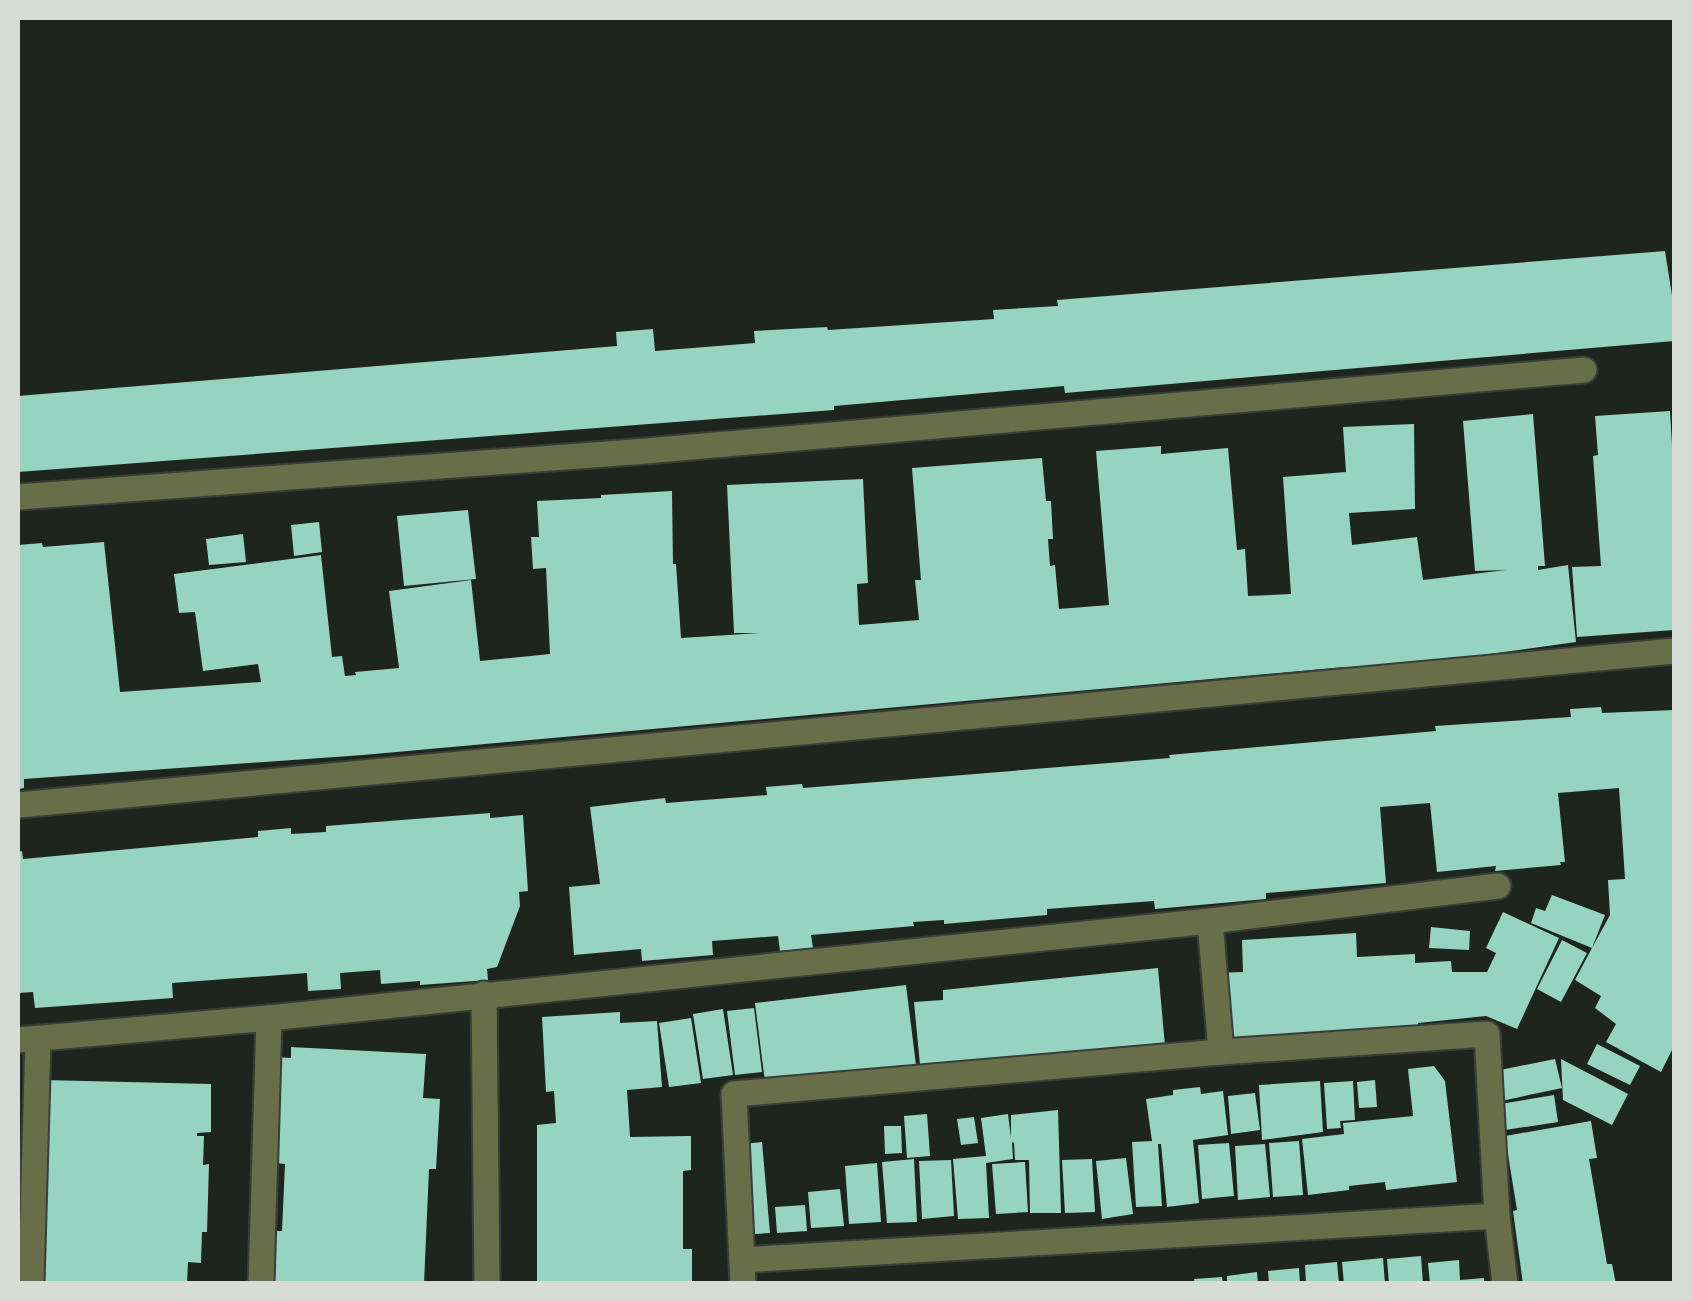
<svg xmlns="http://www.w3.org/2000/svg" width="1692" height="1301" font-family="'Fira Sans Condensed',sans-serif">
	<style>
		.building { fill: #96d4c1 }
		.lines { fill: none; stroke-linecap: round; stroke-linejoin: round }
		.minor-casing { stroke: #383e38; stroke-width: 29 }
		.minor { stroke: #686e47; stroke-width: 25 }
	</style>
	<rect width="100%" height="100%" fill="#1e241e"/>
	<g class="building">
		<path d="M1665 251 1674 308V341L1065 393 1064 386 834 406V410L18 472V396L617 346 616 332 653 329 655 351 755 343 754 331 827 327 828 330 994 319 993 310 1058 306 1057 300Z"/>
		<path d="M1670 411 1674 481V630L1577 637 1572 567 1601 566 1593 456 1598 455 1595 416Z"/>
		<path d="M1533 414 1545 566H1538V570L1568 565 1576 642 1344 674V667L363 755 24 779V788L18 789V545L42 543 43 547 104 542 120 692 261 682 258 664 203 671 195 612 179 613 174 574 321 555 332 657 342 656 345 676 356 675 355 672 399 668 389 591 471 580 480 661 550 654 546 568 533 569 531 537H539L537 501 601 498V495L672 491 673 564H676L681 638 760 633H734L727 485 863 479 868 583 857 584 859 625 919 620 915 580H921L912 468 1042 458 1046 501H1051L1053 539H1048L1050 566 1055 565 1059 609 1109 605 1096 451 1161 446V454L1228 448 1237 550 1245 549 1248 596 1291 594 1283 477 1346 472 1343 427 1414 424 1415 509 1349 513 1352 545 1417 537 1423 580 1506 570 1475 571 1463 421Z"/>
		<path d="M468 510 476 579 404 586 397 516Z"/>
		<path d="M319 522 322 552 294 556 291 525Z"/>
		<path d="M243 534 246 562 209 565 206 539Z"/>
		<path d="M1601 707 1602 713 1674 710V1046L1661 1072 1606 1042 1616 1024 1595 1008 1601 996 1575 980 1592 948 1531 923 1536 908 1545 911 1552 895 1605 915 1592 948 1610 915 1608 880 1625 879 1619 788 1558 793 1565 862H1560L1561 865 1495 871 1496 866 1437 872 1430 803 1380 807 1386 883 1266 893V899L1155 909 1154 901 1047 909V915L944 924V920L913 922 914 926 811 935 813 948 780 951 778 936 712 941 713 955 642 961 641 949 574 955 569 887 600 884 590 807 665 798 666 803 767 795 766 787 802 784 803 788 1170 758 1169 755 1436 731 1435 726 1571 717 1570 709Z"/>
		<path d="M490 813V818L523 815 528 891 519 892 520 906 497 967 487 969 488 980 420 985V981L381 984 380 970 340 973 341 989 308 991 307 973 172 983 173 998 35 1008 33 992 18 993V852L22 851 23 859 258 837V831L291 828V834L326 832V826Z"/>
		<path d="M1503 912 1559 938 1517 1029 1486 1016 1418 1023V1029L1218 1038 1215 973 1243 972 1242 940 1356 933 1357 957 1415 954V963L1451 961 1452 972H1487L1496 953 1486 948Z"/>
		<path d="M1431 927 1470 931 1469 950 1429 948Z"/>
		<path d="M1562 940 1587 953 1561 1002 1537 989Z"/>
		<path d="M1158 968 1165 1046 920 1065 914 1002 943 1000V990Z"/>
		<path d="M906 985 916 1065 765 1082 755 1003Z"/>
		<path d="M754 1008 762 1072 735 1075 727 1011Z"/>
		<path d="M723 1009 733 1075 703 1079 693 1014Z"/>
		<path d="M620 1012V1023L657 1021 662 1087 627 1090 630 1137 691 1136V1170L683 1171V1249H692V1284H537V1125L556 1123 554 1091 546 1092 542 1017Z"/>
		<path d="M691 1018 701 1083 669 1087 659 1023Z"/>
		<path d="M1597 1044 1640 1066 1630 1085 1587 1064Z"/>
		<path d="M291 1047 426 1054 423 1098 440 1099 436 1169H429L424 1284H268L263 1231H282L285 1164 274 1163 277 1057 291 1058Z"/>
		<path d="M1555 1059 1562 1088 1501 1101 1495 1071Z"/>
		<path d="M1561 1059 1628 1094 1612 1125 1563 1100Z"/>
		<path d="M1434 1066 1445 1081 1457 1182 1386 1190 1385 1182 1349 1186V1190L1308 1195 1302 1139 1344 1134 1343 1123 1413 1116 1408 1069Z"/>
		<path d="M43 1080 211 1084V1132L197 1133V1136H204L203 1165 209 1164 207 1232H202L201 1263 188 1262 187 1284H38Z"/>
		<path d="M1375 1080 1377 1107 1359 1108 1357 1082Z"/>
		<path d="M1320 1081 1323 1132 1262 1140 1259 1085Z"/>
		<path d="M1353 1081 1355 1120 1340 1121 1341 1128 1327 1129 1324 1083Z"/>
		<path d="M1200 1087 1201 1094 1223 1091 1228 1135 1193 1140 1199 1203 1167 1207 1161 1144H1158L1162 1206 1136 1207 1132 1142 1152 1141 1146 1099 1173 1095V1090Z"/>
		<path d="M1255 1093 1260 1130 1231 1134 1228 1096Z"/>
		<path d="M1554 1095 1558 1122 1505 1130 1500 1104Z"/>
		<path d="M1058 1110 1061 1213H1030L1029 1160H1015L1014 1143 1012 1142 1013 1159 986 1163 989 1218 958 1219 953 1159 986 1156 981 1118 1008 1114 1011 1138V1115Z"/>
		<path d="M927 1114 930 1156 907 1158 904 1116Z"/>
		<path d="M974 1117 978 1143 961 1145 957 1119Z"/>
		<path d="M1591 1121 1597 1158 1589 1159 1607 1264H1612L1616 1284H1523L1513 1211 1517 1210 1505 1136Z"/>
		<path d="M884 1126H901L902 1153 885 1154Z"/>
		<path d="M1299 1141 1303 1195 1273 1197 1269 1143Z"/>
		<path d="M762 1142 770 1233 743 1235 735 1145Z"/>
		<path d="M1229 1143 1234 1196 1202 1199 1198 1145Z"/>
		<path d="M1265 1144 1270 1197 1238 1200 1235 1146Z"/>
		<path d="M1126 1158 1133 1214 1102 1219 1096 1161Z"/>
		<path d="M914 1159 917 1222 887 1223 882 1162Z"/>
		<path d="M1092 1159 1095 1212 1065 1213 1062 1160Z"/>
		<path d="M951 1160 954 1216 922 1219 919 1161Z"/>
		<path d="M1025 1162 1028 1212 996 1214 992 1164Z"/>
		<path d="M877 1163 881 1222 849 1224 845 1166Z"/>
		<path d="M840 1189 844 1226 811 1228 808 1192Z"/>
		<path d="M805 1205 807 1231 777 1233 775 1207Z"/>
		<path d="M1421 1256 1423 1284H1389L1387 1259Z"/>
		<path d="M1383 1258 1385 1284H1344L1342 1262Z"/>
		<path d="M1459 1260 1460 1280 1484 1278V1284H1430L1428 1263Z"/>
		<path d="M1337 1262 1339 1284H1306L1305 1265Z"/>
		<path d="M1299 1268 1300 1284H1269L1268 1271Z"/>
		<path d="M1257 1272 1258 1284H1227V1276Z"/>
		<path d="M1222 1277 1223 1284H1195L1194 1279Z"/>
	</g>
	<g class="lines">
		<g class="minor-casing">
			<g id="minor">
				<path d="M18 497 634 452 1584 370"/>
				<path d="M18 805 1674 651"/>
				<path d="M1210 921 1221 1052 1487 1034 1497 1216 1505 1284"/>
				<path d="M484 994 487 1284"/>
				<path d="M269 1018 1210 921 1498 886"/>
				<path d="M18 1040 269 1018 261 1284"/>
				<path d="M742 1260 1497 1216"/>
				<path d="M31 1284 38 1040"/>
				<path d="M743 1284 734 1094 1221 1052"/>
			</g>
		</g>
		<use href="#minor" class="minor"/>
	</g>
	<rect width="1692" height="1301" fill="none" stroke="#d7dcd7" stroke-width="40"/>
</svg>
